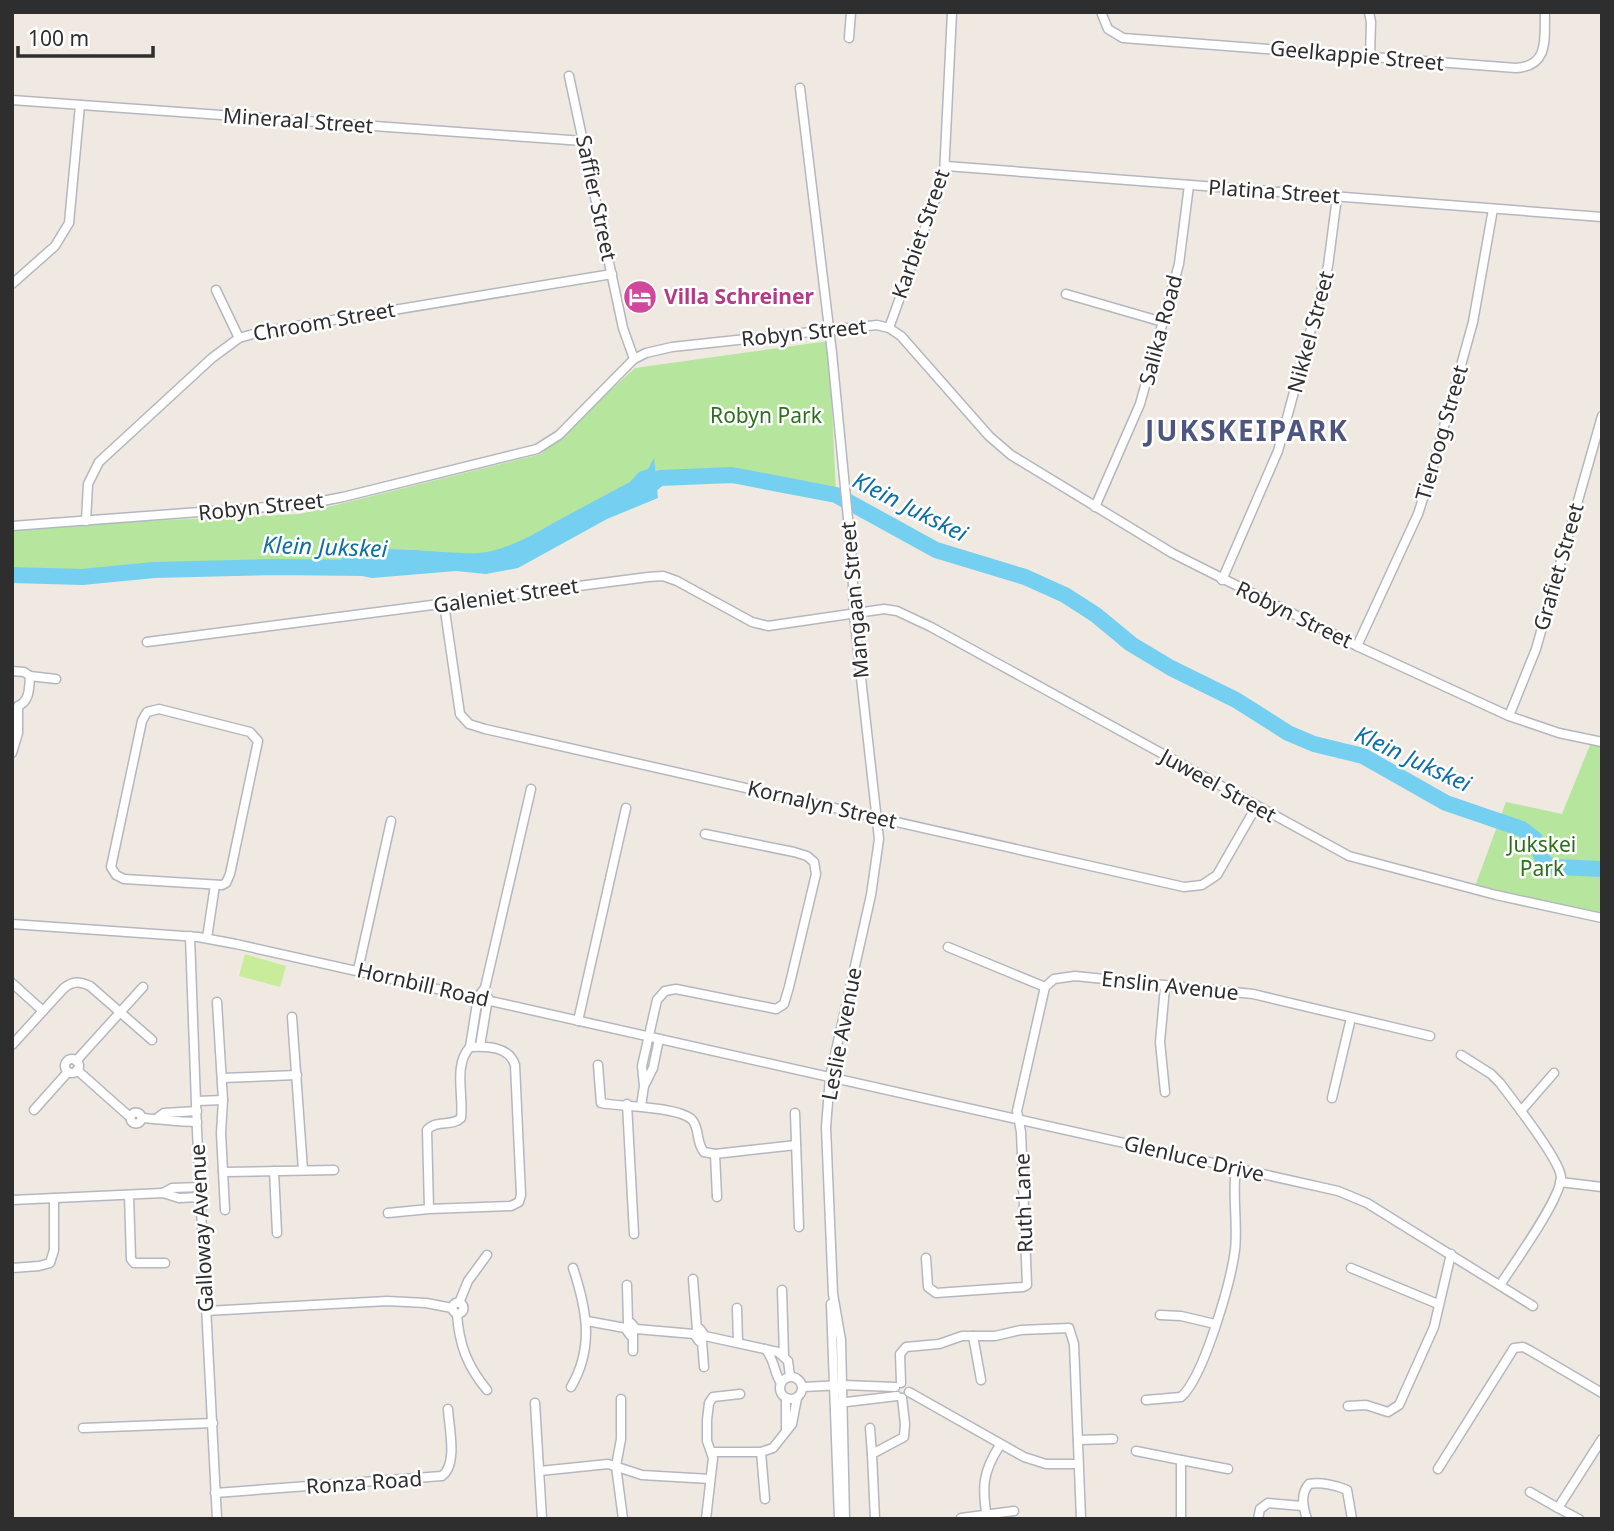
<svg xmlns="http://www.w3.org/2000/svg" width="1614" height="1531" font-family="'Noto Sans',sans-serif">
	<style>
		.green { fill: #b6e59e }
		.pitch { fill: #c9ec9a }
		.water { fill: #75cff0 }
		.lines { fill: none; stroke-linecap: round; stroke-linejoin: round }
		.river { stroke: #75cff0; stroke-width: 16 }
		.minor-casing { stroke: #b4b7c1; stroke-width: 11 }
		.minor { stroke: #fff; stroke-width: 8 }
		.labels { text-anchor: middle; stroke-width: 5; stroke-linejoin: round; paint-order: stroke }
		.street-label { font-size: 21px; fill: #2e2e2e; stroke: #fff }
		.hotel-label { font-size: 21px; font-weight: bold; fill: #b23c85; stroke: #fff; text-anchor: start }
		.park-label { font-size: 21px; fill: #2c6e1b; stroke: #fff }
		.water-label { font-size: 23px; font-style: italic; fill: #0d6fa3; stroke: #fff }
		.district-label { font-size: 28px; font-weight: bold; letter-spacing: 2px; fill: #4d5680; stroke: #fff }
	</style>
	<rect width="100%" height="100%" fill="#efe9e1"/>
	<g class="green">
		<path d="M829 341 836 495 732 475 660 478 635 497 509 559 358 567 154 570 82 577 12 575V527L300 514 541 454 635 368Z"/>
		<path d="M1590 745 1602 747V917L1474 889 1506 802 1562 814Z"/>
	</g>
	<path class="pitch" d="M245 954 286 966 280 987 239 976Z"/>
	<path class="water" d="M654 458 658 498 607 519 518 568 486 574 456 571 372 578 352 574 340 556C358 541 449 555 479 553 511 550 540 530 568 515 589 504 609 493 630 482L639 472 648 469Z"/>
	<g class="lines">
		<g class="river">
			<path d="M639 494 660 478 732 475 836 495 936 550 1025 577 1065 595 1096 615 1131 644 1171 668 1236 700 1288 733 1314 744 1363 756 1446 803 1522 829 1535 839 1544 863 1556 867 1602 869"/>
			<path d="M12 575 82 577 154 570 275 567 366 568"/>
		</g>
		<g class="minor-casing">
			<g id="minor">
				<path d="M1101 12 1108 29 1123 38 1516 68C1550 66 1544 38 1545 12"/>
				<path d="M1369 12 1371 22 1370 57"/>
				<path d="M849 38 851 12"/>
				<path d="M569 76 623 328 634 359"/>
				<path d="M800 88 832 353 852 560 854 615 879 839 871 895 830 1077 826 1127 833 1294 841 1340 845 1519"/>
				<path d="M12 100 583 141"/>
				<path d="M946 166 1602 217"/>
				<path d="M12 284 55 246 69 223 80 105"/>
				<path d="M216 290 239 338"/>
				<path d="M1066 294 1163 322"/>
				<path d="M889 328 944 175 952 12"/>
				<path d="M1095 507 1140 404 1179 264 1189 185"/>
				<path d="M86 521 88 484 99 462 212 358 239 338 260 332 612 274"/>
				<path d="M12 526 307 504 343 497 537 449 559 435 634 359 646 353 672 347 877 325 889 328 901 336 989 436 1011 455 1172 553 1357 646 1509 716 1559 733 1602 742"/>
				<path d="M1222 580 1278 451 1328 266 1337 197"/>
				<path d="M444 604 460 714 469 724 485 729 1184 887 1202 885 1217 875 1256 807"/>
				<path d="M147 642 648 577 663 576 677 581 752 622 768 626 884 609 897 611 931 627 1349 856 1496 895 1602 918"/>
				<path d="M1357 646 1418 514 1430 477 1473 322 1493 209"/>
				<path d="M12 671 24 672 30 676"/>
				<path d="M159 709 250 732 258 741 230 874 226 883 222 885 124 879 116 875 111 867 142 721 147 712Z"/>
				<path d="M1509 716 1536 649 1602 416"/>
				<path d="M12 753 18 733V706C30 701 29 688 30 676L56 679"/>
				<path d="M12 924 198 937 236 944 1338 1191 1367 1203 1533 1306"/>
				<path d="M190 936 197 1131 217 1519"/>
				<path d="M207 938 215 885"/>
				<path d="M948 947 1045 987"/>
				<path d="M358 970 391 821"/>
				<path d="M12 983 43 1011"/>
				<path d="M217 1002 223 1100 221 1133 225 1210"/>
				<path d="M292 1017 303 1170"/>
				<path d="M578 1021 626 808"/>
				<path d="M12 1045 64 988C73 981 79 981 90 986L152 1040"/>
				<path d="M480 1046 488 998"/>
				<path d="M470 1047 478 997 485 988 488 975 531 789"/>
				<path d="M1461 1055 1491 1074 1500 1083C1512 1099 1560 1160 1561 1177 1562 1197 1513 1265 1500 1285"/>
				<circle cx="72" cy="1066" r="7"/>
				<path d="M76 1061 143 987"/>
				<path d="M598 1065 601 1103C619 1107 682 1106 693 1121 700 1131 696 1143 704 1152L715 1154 796 1145"/>
				<path d="M77 1070 130 1117"/>
				<path d="M222 1078 297 1075"/>
				<path d="M645 1084 653 1068 659 1039"/>
				<path d="M1165 1092 1160 1042 1165 987"/>
				<path d="M1332 1098 1351 1018"/>
				<path d="M197 1101 223 1100"/>
				<path d="M627 1104 634 1234"/>
				<path d="M641 1106 644 1086 642 1066 657 1000 665 991 676 989 776 1009 784 1004 789 987 816 874 814 862 807 856 794 852 705 834"/>
				<path d="M34 1110 68 1072"/>
				<path d="M1521 1111 1554 1073"/>
				<circle cx="136" cy="1118" r="5.5"/>
				<path d="M795 1113 799 1227"/>
				<path d="M142 1118C160 1119 178 1122 197 1122"/>
				<path d="M156 1119 164 1113 197 1111"/>
				<path d="M715 1154 717 1197"/>
				<path d="M274 1171 277 1233"/>
				<path d="M223 1172 334 1170"/>
				<path d="M1560 1182 1602 1187"/>
				<path d="M163 1193 172 1188 200 1187"/>
				<path d="M129 1195 131 1259 134 1263H165"/>
				<path d="M12 1200 163 1193 179 1198 200 1197"/>
				<path d="M388 1213 429 1209 511 1206 519 1202 521 1195 515 1065C509 1046 486 1046 470 1047 453 1065 464 1096 461 1118 452 1127 437 1119 427 1130L429 1209"/>
				<path d="M926 1258 928 1287 936 1293 1023 1287 1027 1285 1021 1132 1017 1111 1045 987 1054 979 1075 976 1253 994 1430 1036"/>
				<path d="M12 1268 39 1266 50 1263 54 1250V1198"/>
				<path d="M1351 1268 1438 1304"/>
				<path d="M693 1279 697 1330"/>
				<path d="M627 1285 628 1323"/>
				<path d="M782 1290 784 1356"/>
				<circle cx="458" cy="1308" r="5.5"/>
				<path d="M459 1303 468 1281 487 1255"/>
				<path d="M831 1304 839 1519"/>
				<path d="M737 1308 738 1342"/>
				<path d="M206 1311 387 1301 426 1303 452 1308"/>
				<path d="M457 1314C459 1344 467 1366 487 1390"/>
				<path d="M1160 1315 1181 1316 1215 1324"/>
				<path d="M587 1321 625 1328"/>
				<path d="M636 1329 631 1323 625 1328 630 1335 636 1329 694 1334"/>
				<path d="M705 1336 699 1341 694 1334 700 1329 705 1336 778 1352 788 1361 790 1376"/>
				<path d="M973 1336 981 1380"/>
				<path d="M702 1341 704 1367"/>
				<path d="M765 1349C775 1359 773 1371 781 1383"/>
				<path d="M633 1351V1334"/>
				<circle cx="791" cy="1388" r="11"/>
				<path d="M901 1383 900 1354 906 1347 939 1344 962 1336H995L1021 1330 1069 1328 1074 1344 1081 1519"/>
				<path d="M571 1387C594 1348 587 1310 573 1268"/>
				<path d="M803 1387 843 1385 895 1387"/>
				<path d="M909 1392 1024 1457 1046 1464H1078"/>
				<path d="M786 1398V1430"/>
				<path d="M621 1399V1439L616 1466 623 1519"/>
				<path d="M1146 1400 1181 1397C1204 1377 1231 1281 1235 1250 1238 1224 1232 1196 1236 1168"/>
				<path d="M535 1403 542 1519"/>
				<path d="M838 1403 897 1396"/>
				<path d="M1348 1406 1366 1405 1388 1412 1399 1405 1434 1327 1451 1254"/>
				<path d="M83 1428 213 1423"/>
				<path d="M870 1428 872 1454"/>
				<path d="M1078 1440 1113 1439"/>
				<path d="M1136 1451 1181 1460V1519"/>
				<path d="M712 1452H761L773 1448 792 1424 797 1398"/>
				<path d="M761 1452 765 1499"/>
				<path d="M1181 1460 1228 1469"/>
				<path d="M1438 1469 1514 1348 1523 1347 1529 1350 1602 1393"/>
				<path d="M540 1471 608 1464 642 1475 710 1479"/>
				<path d="M1530 1492 1558 1508"/>
				<path d="M215 1493 442 1476C458 1464 449 1428 448 1409"/>
				<path d="M961 1518 1014 1511"/>
				<path d="M706 1519 713 1458 707 1441V1420L709 1403 713 1397 740 1394"/>
				<path d="M875 1519 872 1454 904 1437 905 1424 902 1398"/>
				<path d="M987 1519C982 1487 982 1473 1000 1445"/>
				<path d="M1258 1519 1260 1509 1268 1503 1302 1506"/>
				<path d="M1307 1519C1303 1507 1300 1494 1309 1484 1321 1482 1336 1485 1347 1490L1352 1519"/>
				<path d="M1579 1519 1558 1508 1602 1439"/>
			</g>
		</g>
		<use href="#minor" class="minor"/>
	</g>
	<defs>
		<g id="hotel-disc" transform="scale(1.75)"><circle r="9.5" fill="#d1479c" stroke="#fff"/><path d="M-6-4.5h1.5V1H6V5H4.5V3h-9V5H-6ZM-4 0a1.8 1.8 0 1 1 3.6 0ZM.5 0V-2.5h3Q6-2.5 6 0Z" fill="#fff"/></g>
	</defs>
	<g fill-rule="evenodd">
		<use href="#hotel-disc" x="640" y="297"/>
	</g>
	<g class="labels">
		<g class="street-label">
			<text transform="translate(1357 56) rotate(5)" y="7">Geelkappie Street</text>
			<text transform="translate(298 121) rotate(4)" y="7">Mineraal Street</text>
			<text transform="translate(1274 192) rotate(4)" y="7">Platina Street</text>
			<text transform="translate(596 198) rotate(78)" y="7">Saffier Street</text>
			<text transform="translate(921 234) rotate(-71)" y="7">Karbiet Street</text>
			<text transform="translate(324 322) rotate(-10)" y="7">Chroom Street</text>
			<text transform="translate(1161 330) rotate(-75)" y="7">Salika Road</text>
			<text transform="translate(1311 332) rotate(-75)" y="7">Nikkel Street</text>
			<text transform="translate(804 333) rotate(-6)" y="7">Robyn Street</text>
			<text transform="translate(1442 433) rotate(-74)" y="7">Tieroog Street</text>
			<text transform="translate(261 507) rotate(-6)" y="7">Robyn Street</text>
			<text transform="translate(1559 567) rotate(-74)" y="7">Grafiet Street</text>
			<text transform="translate(506 596) rotate(-8)" y="7">Galeniet Street</text>
			<text transform="translate(855 600) rotate(-95)" y="7">Mangaan Street</text>
			<text transform="translate(1294 615) rotate(26)" y="7">Robyn Street</text>
			<text transform="translate(1218 786) rotate(29)" y="7">Juweel Street</text>
			<text transform="translate(822 805) rotate(13)" y="7">Kornalyn Street</text>
			<text transform="translate(423 985) rotate(13)" y="7">Hornbill Road</text>
			<text transform="translate(1170 986) rotate(6)" y="7">Enslin Avenue</text>
			<text transform="translate(842 1034) rotate(-79)" y="7">Leslie Avenue</text>
			<text transform="translate(1194 1159) rotate(13)" y="7">Glenluce Drive</text>
			<text transform="translate(1024 1203) rotate(-92)" y="7">Ruth Lane</text>
			<text transform="translate(202 1228) rotate(-93)" y="7">Galloway Avenue</text>
			<text transform="translate(364 1483) rotate(-4)" y="7">Ronza Road</text>
		</g>
		<g class="hotel-label">
			<text x="664" y="304">Villa Schreiner</text>
		</g>
		<g class="park-label">
			<text x="766" y="423">Robyn Park</text>
			<text x="1542" y="852">Jukskei<tspan x="1542" dy="24">Park</tspan></text>
		</g>
		<g class="water-label">
			<text transform="translate(910 507) rotate(27)" y="8">Klein Jukskei</text>
			<text transform="translate(325 547) rotate(2)" y="8">Klein Jukskei</text>
			<text transform="translate(1413 759) rotate(25)" y="8">Klein Jukskei</text>
		</g>
		<g class="district-label">
			<text x="1247" y="441">JUKSKEIPARK</text>
		</g>
	</g>
	<rect width="1614" height="1531" fill="none" stroke="#2e2e2e" stroke-width="28"/>
	<path d="M18 46v10h135v-10" fill="none" stroke="#2e2e2e" stroke-width="3.5"/>
	<text x="28" y="46" font-size="21" fill="#2e2e2e" stroke="#ffffff" stroke-width="5" paint-order="stroke">100 m</text>
</svg>
